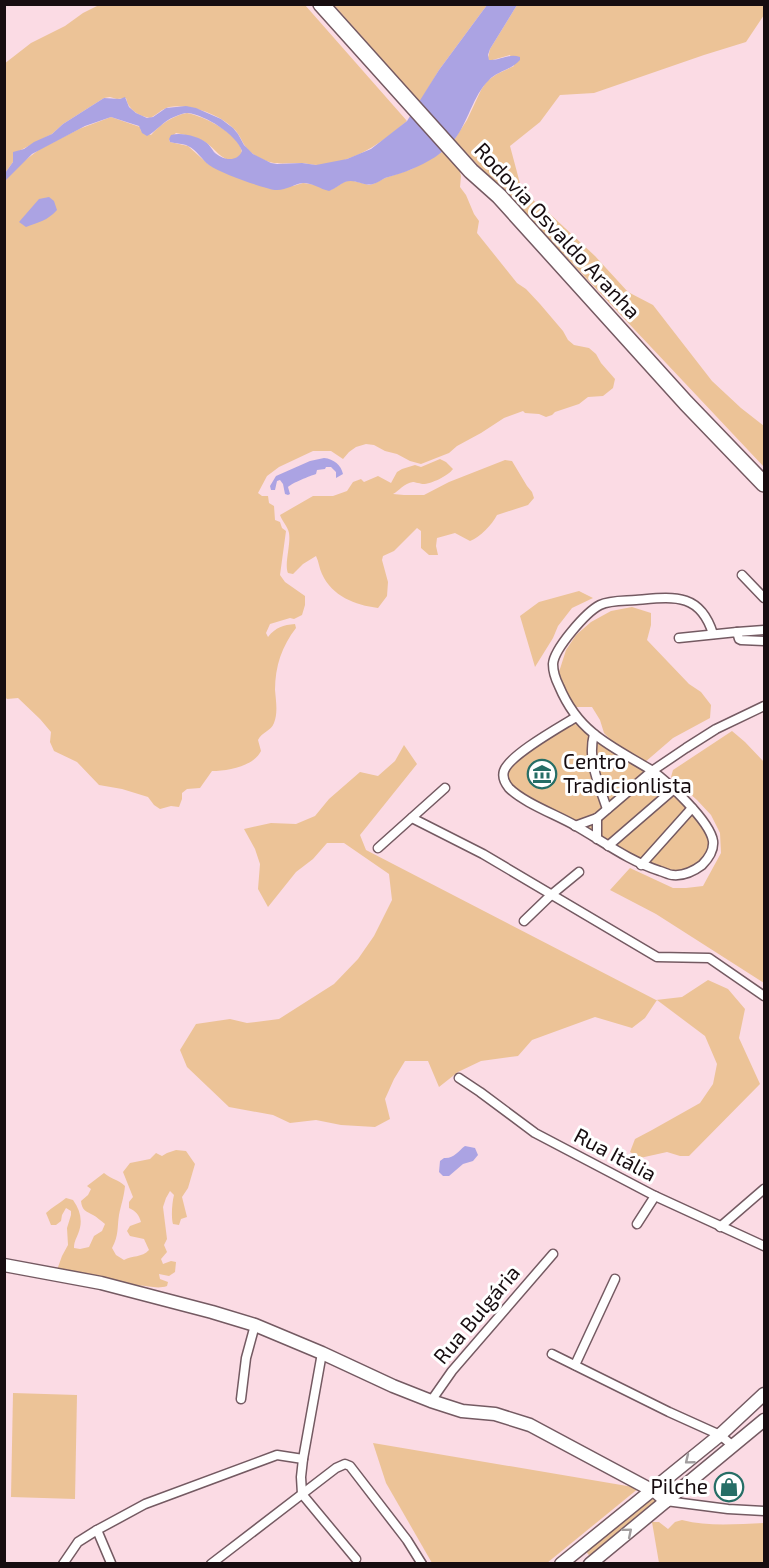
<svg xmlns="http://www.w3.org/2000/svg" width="769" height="1568" font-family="'Exo 2',sans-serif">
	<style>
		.green { fill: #ecc397 }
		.water { fill: #aba3e3 }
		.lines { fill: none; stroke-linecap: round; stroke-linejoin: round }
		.street-casing { stroke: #745a62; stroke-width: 11 }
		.secondary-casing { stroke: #745a62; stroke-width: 15 }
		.highway-casing { stroke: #745a62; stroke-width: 18 }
		.street { stroke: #fff; stroke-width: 8 }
		.secondary { stroke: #fff; stroke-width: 12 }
		.highway { stroke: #fff; stroke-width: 15 }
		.oneway { stroke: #a29e9f }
		.labels { text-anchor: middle; stroke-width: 6; stroke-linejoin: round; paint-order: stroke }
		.street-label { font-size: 21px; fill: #170d10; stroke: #fff }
		.poi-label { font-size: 21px; fill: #170d10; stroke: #fff; text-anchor: start }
	</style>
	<rect width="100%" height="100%" fill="#fbdbe4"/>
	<g class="green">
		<path d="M99 5H305L407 121C382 143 353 163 318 165 312 165 306 163 300 163 282 163 272 166 256 156 243 148 243 140 236 131 222 115 190 103 169 107 161 109 157 115 150 118 139 116 128 110 126 98L117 99 110 97 104 98 63 124 52 134 13 154V162L5 173 4 64 31 43 65 26 83 13Z"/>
		<path d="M334 5H487L439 70 420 102Z"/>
		<path d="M517 5H764V15L746 42 704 55 594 93 560 95 540 122 510 146 522 191 550 214 595 256 628 292 653 305 712 381 741 408 764 426V467L568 259 454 140 467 120 481 90 487 81 497 74 514 66 510 55 489 61 488 58 490 49Z"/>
		<path d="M187 113C203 116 242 134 242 154 226 170 216 148 205 142 196 137 186 135 176 133L169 139 170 142 188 146 208 164 253 183 293 186 303 183 316 185 331 190 344 182 350 180 369 185 373 184 385 178 412 169 442 152 459 168 461 176 460 187 466 195 474 214 479 221 477 233 517 283 526 289 540 304 563 331 568 340 574 345 589 348 596 354 601 363 615 379 613 388 603 396 588 397 579 404 555 412 552 415 546 417 539 414 525 413 523 411 504 418 481 433 457 446 449 453 421 464 410 461 397 454 385 451 374 445 366 444 356 447 349 452 343 459 331 451H313L279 467 267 476 258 493 262 496H268L269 503 274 506 275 520 280 522 282 528 286 531 280 575 285 582 305 596V605L302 615 294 619 290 618 270 624 266 633 268 637C276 627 283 625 295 624L296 628C282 646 275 666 275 690 276 701 278 713 274 723 271 731 262 732 258 740L261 751C254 766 228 771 212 771L200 788 187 789 182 793V799L179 807 171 806 160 809 154 805 148 797 122 789 99 785 77 762 54 751 50 742 51 732 40 719 18 698 7 699 5 697 4 181 24 161 40 149 79 129 111 117 140 127 141 131 151 135C161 124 172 116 187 113Z"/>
		<path d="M440 459 446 462 453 469C448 476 431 484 423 484 422 484 414 482 413 482 404 483 399 491 393 494L404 495H424L449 482 505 460 512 461 527 486 532 492 534 498 528 505 497 515C492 525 480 537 470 541L455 533 437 538 436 546 438 555H429L421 548V531L417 528 394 551 383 556 382 560 388 582 387 596 378 608C355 605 332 596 322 574 319 568 319 562 316 556L303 564 293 574 288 573C284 564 291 545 289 533 288 527 282 521 280 515L313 496H333L347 491 353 482 361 479 364 482 378 476 391 483 397 472 402 469 415 465 421 467Z"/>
		<path d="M579 591 593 598 572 608 558 626 553 638 535 667 520 616 539 602Z"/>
		<path d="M632 607 651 613V625L647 640 689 684 701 692 711 705 710 718 673 738 644 763 619 748 604 733 600 720 592 707H575L565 691 559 672 566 650 576 635 591 622 611 611Z"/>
		<path d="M576 717 674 789 713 840 704 863 673 875 641 865 509 788 504 770 512 760Z"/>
		<path d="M732 731 745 742 764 762V983L656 914 610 890 630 868 673 888H686L703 886 721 853 720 833 711 815 697 800 671 777 673 770Z"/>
		<path d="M404 745 417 764 360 835 366 850 656 1000 682 997 708 980 728 989 745 1009 739 1038 760 1084 689 1156H680L667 1152 640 1158 630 1152 635 1139 652 1130 700 1103 713 1084 717 1064 705 1036 657 1000 645 1018 632 1028 595 1017 532 1040 518 1056 481 1061 458 1072 439 1087 428 1061H405L394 1079 385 1099 390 1119 375 1127 341 1125 316 1120 290 1123 273 1115 229 1107 187 1067 180 1050 196 1024 230 1019 247 1023 279 1019 334 984 358 959 374 936 392 900 389 874 344 843H327L313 859 296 872 268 907 258 889 260 864 255 849 244 829 271 823 296 824 315 816 329 799 360 772 378 776 395 761Z"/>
		<path d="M176 1150 186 1151 195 1164 188 1188 182 1197 187 1217 181 1219 179 1225 173 1224C171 1217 172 1203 174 1195L170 1191 166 1198 163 1207 167 1239 164 1245 167 1252 161 1259 163 1264 171 1261 176 1262 175 1272 169 1276 159 1274 160 1279 168 1282 167 1286C156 1290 145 1284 134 1286L57 1270 62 1256 68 1245 67 1228 71 1215V1211L66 1208 62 1215 61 1221 56 1225H51L46 1213C52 1207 59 1204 66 1198L73 1200C81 1211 83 1222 78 1234 76 1239 74 1242 74 1248L80 1249 89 1247 94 1236 102 1231 105 1224C101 1221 97 1217 93 1215 86 1211 82 1211 81 1201L88 1195 91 1189 87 1186 104 1173C111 1179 119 1180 125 1186 124 1197 121 1205 119 1215 117 1228 119 1235 112 1248L116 1255 124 1260C132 1255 142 1258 149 1250L144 1239 130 1236 127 1231 130 1226 141 1222C139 1215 136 1211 129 1208V1202L133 1197 123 1172 130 1163 150 1159 156 1153 162 1156 167 1153Z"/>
		<path d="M13 1393 77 1395 75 1499 11 1497Z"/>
		<path d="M373 1443 639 1488 547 1563H432L386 1483Z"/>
		<path d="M650 1497 657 1501 591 1558 585 1550Z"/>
		<path d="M682 1520C709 1527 737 1524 764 1523V1563H659L652 1522H659L668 1529 675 1522Z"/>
	</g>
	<g class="water">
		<path d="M487 5H517L490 49 488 55 489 60C500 61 508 53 520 57V60C511 70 498 71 489 80 473 95 468 123 454 140 444 153 427 163 412 169 403 173 394 175 385 178 381 180 377 183 373 184 364 187 355 178 345 182 340 184 335 189 329 191 320 189 313 183 303 183 293 184 286 191 275 190 260 187 222 174 209 165 202 160 197 150 188 146 183 143 176 144 170 142L169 139 171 135C181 132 199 136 208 144 210 146 212 149 214 152 222 160 237 163 242 151 236 134 205 115 188 113 183 113 179 115 174 117 163 121 157 131 147 136L142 133 139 126 111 117 85 126 32 154 5 181V173L13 162V152L24 149 34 142 52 134 63 124 104 98 120 99 125 97 129 107 136 113 147 118 153 117 166 108 186 106 196 108 221 119 233 128 238 134 244 145 253 154 271 163 277 164 302 163 316 165 347 159 371 149 407 121 439 70Z"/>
		<path d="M49 197 54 201 57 210C47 221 39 222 26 227L19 222 39 199Z"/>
		<path d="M324 458C334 459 341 465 343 474L336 478V472L331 467H326L325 469 317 470 316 474C310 476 292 483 288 487L290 494 288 495 285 494 283 484 280 480 277 481 275 490H271L270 486 276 476 310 461Z"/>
		<path d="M465 1146 475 1148 478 1155 473 1161 463 1164 449 1176H443L439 1172 440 1161 444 1158C454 1159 458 1151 465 1146Z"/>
	</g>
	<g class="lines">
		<g class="street-casing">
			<g id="street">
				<path d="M742 575 764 598"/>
				<path d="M737 632 764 630"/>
				<path d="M679 638 737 632 739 639 741 640 764 641"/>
				<path d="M576 717C560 727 509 755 504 771 502 777 505 783 509 788 524 803 557 815 576 826 604 842 629 861 660 871 664 872 669 875 673 875 684 876 694 871 702 865 708 859 714 850 713 841 710 821 667 781 651 770 632 758 611 748 593 733 577 720 567 705 559 686 556 680 553 672 553 664 554 649 586 612 600 605 610 600 625 601 636 600 673 597 700 592 713 634"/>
				<path d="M594 734C587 761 599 784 607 809"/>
				<path d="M412 818 483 854 657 957 709 958 764 996"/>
				<path d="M575 826 597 818 652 771 686 748 716 729 764 706"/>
				<path d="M597 839V818"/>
				<path d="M608 846 674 789"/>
				<path d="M378 848 445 788"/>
				<path d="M641 865 692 808"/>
				<path d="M524 921 551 895 579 872"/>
				<path d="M459 1078 480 1092 535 1133 655 1196 764 1246"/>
				<path d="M637 1224 655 1196"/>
				<path d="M720 1227 764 1189"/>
				<path d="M322 1353 303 1459 301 1477 302 1494 356 1559"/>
				<path d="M552 1354 669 1412 720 1435 733 1446"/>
				<path d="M575 1365 615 1279"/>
				<path d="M241 1399 246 1358 255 1325"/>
				<path d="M431 1401 452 1371 553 1254"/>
				<path d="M666 1501 728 1509 764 1511"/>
				<path d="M97 1530 111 1563"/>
				<path d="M63 1564 78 1542 97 1530 145 1504 277 1455 303 1459"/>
				<path d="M211 1564 336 1468 345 1464 350 1466 407 1540 422 1564"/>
			</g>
		</g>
		<g class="secondary-casing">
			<g id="secondary">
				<path d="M4 1265 101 1283 212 1312 255 1325 322 1353 393 1386 431 1401 462 1411 495 1414 530 1425 657 1493 666 1501"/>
				<path d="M561 1564 720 1435 764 1394"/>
				<path d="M590 1564 764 1420"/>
			</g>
		</g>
		<g class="highway-casing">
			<path id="highway" d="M321 4 471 171 499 196 686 403 764 484"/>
		</g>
		<use href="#street" class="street"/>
		<use href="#secondary" class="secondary"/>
		<use href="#highway" class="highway"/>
	</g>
	<defs><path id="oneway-chevron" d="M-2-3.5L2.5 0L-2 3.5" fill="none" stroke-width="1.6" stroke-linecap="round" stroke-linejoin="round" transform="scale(1.5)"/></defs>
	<g class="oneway">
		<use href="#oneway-chevron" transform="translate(689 1460) rotate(141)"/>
		<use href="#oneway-chevron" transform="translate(628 1532) rotate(-40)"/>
	</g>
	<defs>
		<g id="museum-ring" transform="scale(1.5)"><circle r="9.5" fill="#fff" stroke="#266e66" stroke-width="1.5"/><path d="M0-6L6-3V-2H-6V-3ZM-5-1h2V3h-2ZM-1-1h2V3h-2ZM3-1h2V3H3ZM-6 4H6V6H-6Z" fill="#266e66"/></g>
		<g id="shop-ring" transform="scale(1.5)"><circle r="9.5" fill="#fff" stroke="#266e66" stroke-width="1.5"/><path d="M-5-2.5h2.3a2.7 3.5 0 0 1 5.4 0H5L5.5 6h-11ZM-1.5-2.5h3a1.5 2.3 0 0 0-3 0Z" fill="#266e66"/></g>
	</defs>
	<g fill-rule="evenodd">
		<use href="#museum-ring" x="542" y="774"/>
		<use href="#shop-ring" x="729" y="1487"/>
	</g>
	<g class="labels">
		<g class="street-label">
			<text transform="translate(557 231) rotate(47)" y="7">Rodovia Osvaldo Aranha</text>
			<text transform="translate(615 1155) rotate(28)" y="7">Rua Itália</text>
			<text transform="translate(477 1315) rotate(-50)" y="7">Rua Bulgária</text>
		</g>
		<g class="poi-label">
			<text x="563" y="769">Centro<tspan x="563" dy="24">Tradicionlista</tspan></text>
			<text x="708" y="1494" text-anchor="end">Pilche</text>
		</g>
	</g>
	<rect width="769" height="1568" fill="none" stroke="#170d10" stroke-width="12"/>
</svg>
